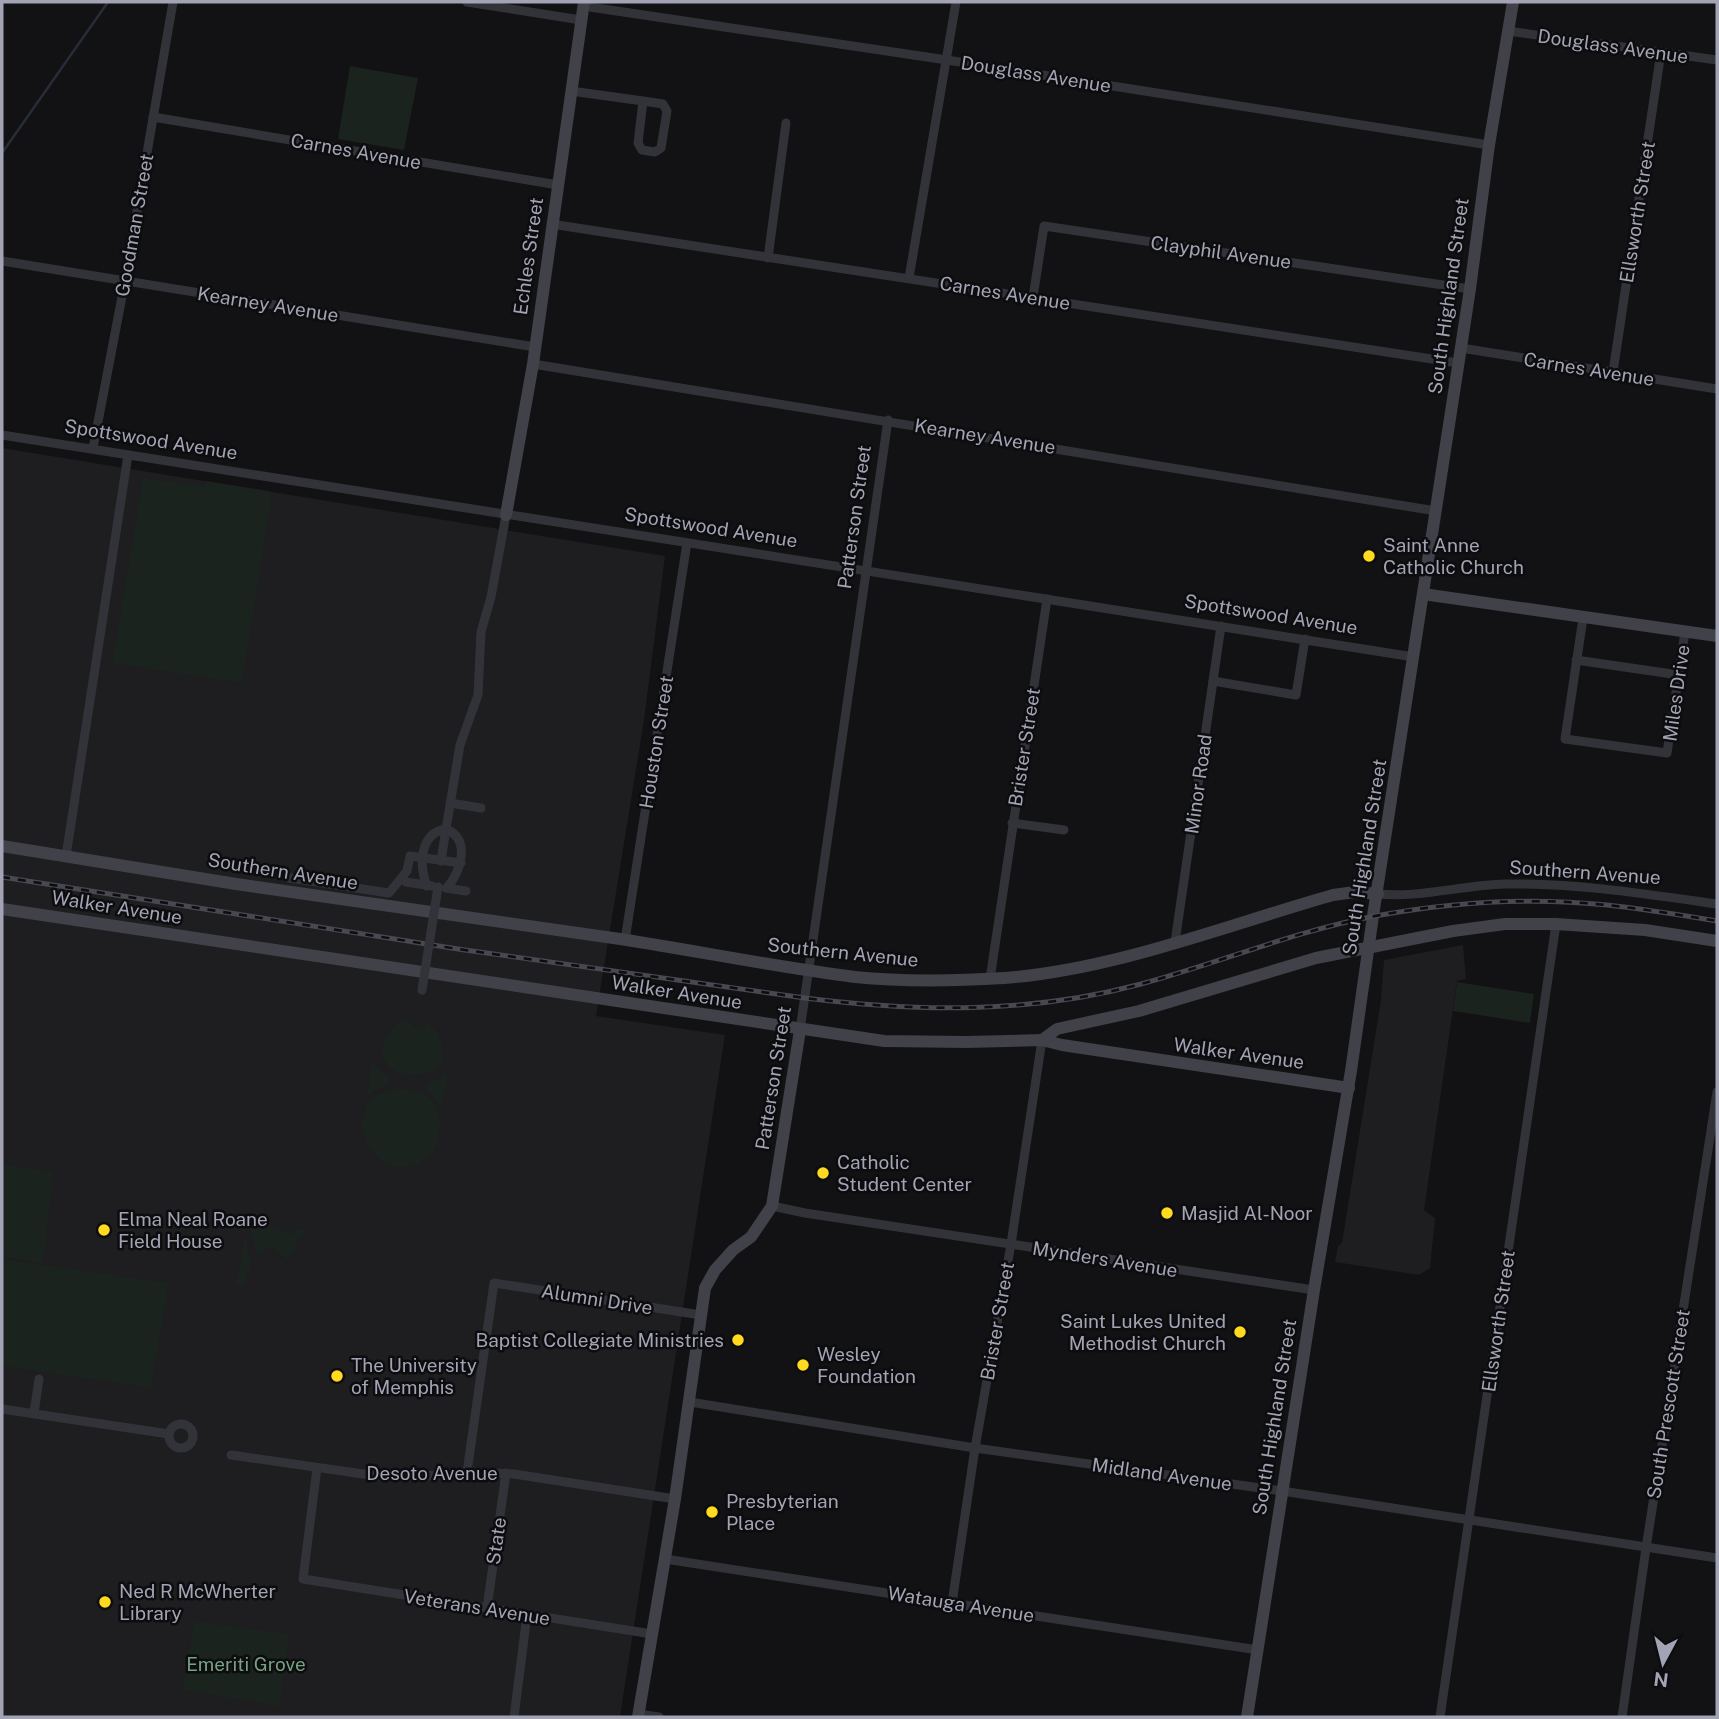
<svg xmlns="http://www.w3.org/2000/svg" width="1719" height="1719" font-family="'Public Sans',sans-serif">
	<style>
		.built { fill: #1e1d20 }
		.green { fill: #1b231e }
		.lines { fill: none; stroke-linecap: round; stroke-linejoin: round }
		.stream { stroke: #272d38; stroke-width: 2.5 }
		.street { stroke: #323239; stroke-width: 9 }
		.secondary { stroke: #404149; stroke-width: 12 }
		.rail-casing { stroke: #474850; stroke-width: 5 }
		.rail { stroke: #0d0c0e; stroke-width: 2.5; stroke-dasharray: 8; stroke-linecap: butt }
		.street-bridge { stroke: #323239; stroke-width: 9 }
		.poi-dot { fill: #ffda1e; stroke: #0d0c0e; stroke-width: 2.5 }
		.labels { text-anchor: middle; stroke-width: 5; stroke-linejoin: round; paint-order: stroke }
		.street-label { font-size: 19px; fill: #a2a4b5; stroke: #0d0c0e }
		.poi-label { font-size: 19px; fill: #a2a4b5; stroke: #0d0c0e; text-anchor: start }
		.park-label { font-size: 19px; fill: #77a281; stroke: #0d0c0e }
	</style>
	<rect width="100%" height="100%" fill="#121113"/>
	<g class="built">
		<path d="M2 448 665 556 644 720 596 1016 725 1035 620 1717H2Z"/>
		<path d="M1463 945 1466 979 1457 981 1424 1210 1435 1218 1430 1268 1419 1275 1335 1262 1338 1246 1342 1243 1381 1000 1384 960Z"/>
	</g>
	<g class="green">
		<path d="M350 66 418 78 404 150 338 139Z"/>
		<path d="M143 478 205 486 206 481 269 491V495L272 496 242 683 112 663Z"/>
		<path d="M1457 982 1534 994 1530 1023 1453 1011Z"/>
		<path d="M405 1018 413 1027H424L429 1022C439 1035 450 1052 439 1067 398 1091 354 1053 405 1018Z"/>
		<path d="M374 1063 383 1074 390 1076 389 1083 367 1096 371 1065Z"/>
		<path d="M445 1074 448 1076 442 1107 426 1089 427 1082 434 1081Z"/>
		<path d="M397 1088C402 1090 412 1090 418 1091 444 1099 446 1139 429 1156 381 1200 324 1102 397 1088Z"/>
		<path d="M2 1164 54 1172 43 1263 2 1257Z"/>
		<path d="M251 1221 257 1223 264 1229 276 1228 289 1234 299 1228 304 1229V1232L287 1260 274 1248 266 1249 257 1255 249 1224Z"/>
		<path d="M245 1237 252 1264 242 1288 236 1284Z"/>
		<path d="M2 1259 169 1283 151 1388 2 1366Z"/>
		<path d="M195 1621 289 1634 280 1706 182 1690Z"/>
	</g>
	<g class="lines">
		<path class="stream" d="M2 153 108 2"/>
		<g class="street">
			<path d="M467 2 581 20"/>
			<path d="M583 6 947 60 1489 145"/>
			<path d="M1508 31 1717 60"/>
			<path d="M571 91 643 101 638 143 642 150 655 152 661 148 667 111 663 104 643 101"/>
			<path d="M153 117 558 185"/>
			<path d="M551 224 1458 363"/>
			<path d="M768 258 786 123"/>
			<path d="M2 261 535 347"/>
			<path d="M909 278 956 2"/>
			<path d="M1033 297 1044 226 1470 289"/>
			<path d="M1461 348 1717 389"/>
			<path d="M533 364 1436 511"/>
			<path d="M1613 372 1661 52"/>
			<path d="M2 435 1414 657"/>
			<path d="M93 448 125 281 173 2"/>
			<path d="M1583 618 1565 739 1667 753 1685 632"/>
			<path d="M1576 660 1679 675"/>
			<path d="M1213 681 1296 695 1305 639"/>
			<path d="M450 803 481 808"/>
			<path d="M1012 823 1064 830"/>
			<path d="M66 856 128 455"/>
			<path d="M290 878 389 893 407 871 410 856 461 863"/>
			<path d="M406 882 432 886"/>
			<path d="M427 886C419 866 419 833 446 829L441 861"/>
			<path d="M446 888 466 891"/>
			<path d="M447 888C460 872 472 840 446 829L460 745 478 695 481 632 491 597 506 515"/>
			<path d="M1378 894C1420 898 1463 885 1505 884 1576 883 1647 894 1717 904"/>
			<path d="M625 940 687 543"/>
			<path d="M1175 942 1221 626"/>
			<path d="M990 979 1047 599"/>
			<path d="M800 1030 888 420"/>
			<path d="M772 1206 805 1213 1314 1290"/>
			<path d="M690 1402 975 1448 1282 1491 1717 1558"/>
			<path d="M2 1409 169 1434"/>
			<path d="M34 1413 39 1379"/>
			<circle cx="181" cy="1436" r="12"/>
			<path d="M231 1455 377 1476 416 1477 467 1472 514 1474 675 1499"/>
			<path d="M317 1468 303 1579 652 1634"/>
			<path d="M467 1472 494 1283 701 1315"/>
			<path d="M665 1559 1258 1650"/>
			<path d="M952 1603 975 1448 1011 1244 1042 1040"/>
			<path d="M487 1608 506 1473"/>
			<path d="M638 1714 659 1717"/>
			<path d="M514 1717 527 1615"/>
			<path d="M1440 1717 1556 924"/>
			<path d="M1622 1717 1646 1548 1717 1092"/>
		</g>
		<g class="secondary">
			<path d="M506 515 533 364 584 2"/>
			<path d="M1423 594 1717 636"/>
			<path d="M2 846C80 858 158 872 236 884 364 903 492 921 620 939 698 951 776 967 855 977 904 982 954 981 1004 978 1114 970 1227 925 1333 895L1355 892 1378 894"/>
			<path d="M2 909 884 1041 966 1042 1042 1040 1062 1045 1349 1088"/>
			<path d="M1042 1040 1057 1029 1139 1011 1316 958 1453 931 1505 924H1556L1645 930 1717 941"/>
			<path d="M638 1717 675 1499 705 1288 715 1270 733 1250 751 1237 772 1206 800 1030"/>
			<path d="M1247 1717 1314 1290 1351 1071 1373 916 1470 289 1489 145 1513 2"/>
		</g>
		<g class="rail-casing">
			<path id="rail" d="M2 877 458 949 805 998C917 1012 1030 1014 1141 984 1219 963 1295 931 1375 916 1451 902 1530 897 1607 905 1644 909 1681 915 1717 921"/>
		</g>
		<use href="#rail" class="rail"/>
		<path class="street-bridge" d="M422 990 438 887"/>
	</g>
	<g class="poi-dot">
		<circle cx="1369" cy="556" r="7"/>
		<circle cx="823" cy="1173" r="7"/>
		<circle cx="1167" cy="1213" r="7"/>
		<circle cx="104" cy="1230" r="7"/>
		<circle cx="1240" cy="1332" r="7"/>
		<circle cx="738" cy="1340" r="7"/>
		<circle cx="803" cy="1365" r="7"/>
		<circle cx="337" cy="1376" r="7"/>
		<circle cx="712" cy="1512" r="7"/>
		<circle cx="105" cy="1602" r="7"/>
	</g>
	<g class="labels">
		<g class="street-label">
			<text transform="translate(1613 46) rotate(8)" y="7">Douglass Avenue</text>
			<text transform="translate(1036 74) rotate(9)" y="7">Douglass Avenue</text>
			<text transform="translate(356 151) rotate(10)" y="7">Carnes Avenue</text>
			<text transform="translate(1637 212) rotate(-81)" y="7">Ellsworth Street</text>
			<text transform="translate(134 225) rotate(-80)" y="7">Goodman Street</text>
			<text transform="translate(1221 252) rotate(8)" y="7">Clayphil Avenue</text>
			<text transform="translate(528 256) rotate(-82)" y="7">Echles Street</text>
			<text transform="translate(1005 293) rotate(9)" y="7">Carnes Avenue</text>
			<text transform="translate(1448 296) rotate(-82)" y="7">South Highland Street</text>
			<text transform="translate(268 304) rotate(9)" y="7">Kearney Avenue</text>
			<text transform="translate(1589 369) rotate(9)" y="7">Carnes Avenue</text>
			<text transform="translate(985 436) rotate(9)" y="7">Kearney Avenue</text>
			<text transform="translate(151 439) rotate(9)" y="7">Spottswood Avenue</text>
			<text transform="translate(854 517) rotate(-82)" y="7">Patterson Street</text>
			<text transform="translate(711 527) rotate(9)" y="7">Spottswood Avenue</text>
			<text transform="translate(1271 614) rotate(9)" y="7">Spottswood Avenue</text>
			<text transform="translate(1676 693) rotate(-82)" y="7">Miles Drive</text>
			<text transform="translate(656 742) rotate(-81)" y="7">Houston Street</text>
			<text transform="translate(1024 747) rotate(-81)" y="7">Brister Street</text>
			<text transform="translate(1198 784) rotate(-82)" y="7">Minor Road</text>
			<text transform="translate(1364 857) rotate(-81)" y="7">South Highland Street</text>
			<text transform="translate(283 871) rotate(9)" y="7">Southern Avenue</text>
			<text transform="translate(1585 872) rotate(4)" y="7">Southern Avenue</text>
			<text transform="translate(117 907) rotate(9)" y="7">Walker Avenue</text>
			<text transform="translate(843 952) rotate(6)" y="7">Southern Avenue</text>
			<text transform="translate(677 992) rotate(9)" y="7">Walker Avenue</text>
			<text transform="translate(1239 1053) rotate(8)" y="7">Walker Avenue</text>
			<text transform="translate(773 1078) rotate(-81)" y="7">Patterson Street</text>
			<text transform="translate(1105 1259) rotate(9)" y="7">Mynders Avenue</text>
			<text transform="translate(597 1299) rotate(9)" y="7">Alumni Drive</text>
			<text transform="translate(997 1321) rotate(-80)" y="7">Brister Street</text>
			<text transform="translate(1498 1321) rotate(-82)" y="7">Ellsworth Street</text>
			<text transform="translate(1668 1404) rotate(-81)" y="7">South Prescott Street</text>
			<text transform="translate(1274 1417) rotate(-81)" y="7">South Highland Street</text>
			<text x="432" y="1480">Desoto Avenue</text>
			<text transform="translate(1162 1474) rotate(8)" y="7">Midland Avenue</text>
			<text transform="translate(496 1541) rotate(-82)" y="7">State</text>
			<text transform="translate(961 1604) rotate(9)" y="7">Watauga Avenue</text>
			<text transform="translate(477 1607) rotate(9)" y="7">Veterans Avenue</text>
		</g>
		<g class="poi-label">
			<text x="1383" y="552">Saint Anne<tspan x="1383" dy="22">Catholic Church</tspan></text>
			<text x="837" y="1169">Catholic<tspan x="837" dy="22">Student Center</tspan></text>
			<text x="1181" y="1220">Masjid Al-Noor</text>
			<text x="118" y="1226">Elma Neal Roane<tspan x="118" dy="22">Field House</tspan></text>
			<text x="1226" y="1328" text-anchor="end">Saint Lukes United<tspan x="1226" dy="22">Methodist Church</tspan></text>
			<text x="724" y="1347" text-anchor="end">Baptist Collegiate Ministries</text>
			<text x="817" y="1361">Wesley<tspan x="817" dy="22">Foundation</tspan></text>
			<text x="351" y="1372">The University<tspan x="351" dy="22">of Memphis</tspan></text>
			<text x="726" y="1508">Presbyterian<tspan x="726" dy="22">Place</tspan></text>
			<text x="119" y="1598">Ned R McWherter<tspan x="119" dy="22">Library</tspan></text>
		</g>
		<g class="park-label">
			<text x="246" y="1671">Emeriti Grove</text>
		</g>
	</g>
	<rect width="1719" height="1719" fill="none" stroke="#a2a4b5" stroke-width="7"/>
	<g transform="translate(1663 1663) rotate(187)" stroke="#0d0c0e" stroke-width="5" paint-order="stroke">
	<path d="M0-5L12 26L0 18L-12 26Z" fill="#a2a4b5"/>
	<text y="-10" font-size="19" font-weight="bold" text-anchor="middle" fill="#a2a4b5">N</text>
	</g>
</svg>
